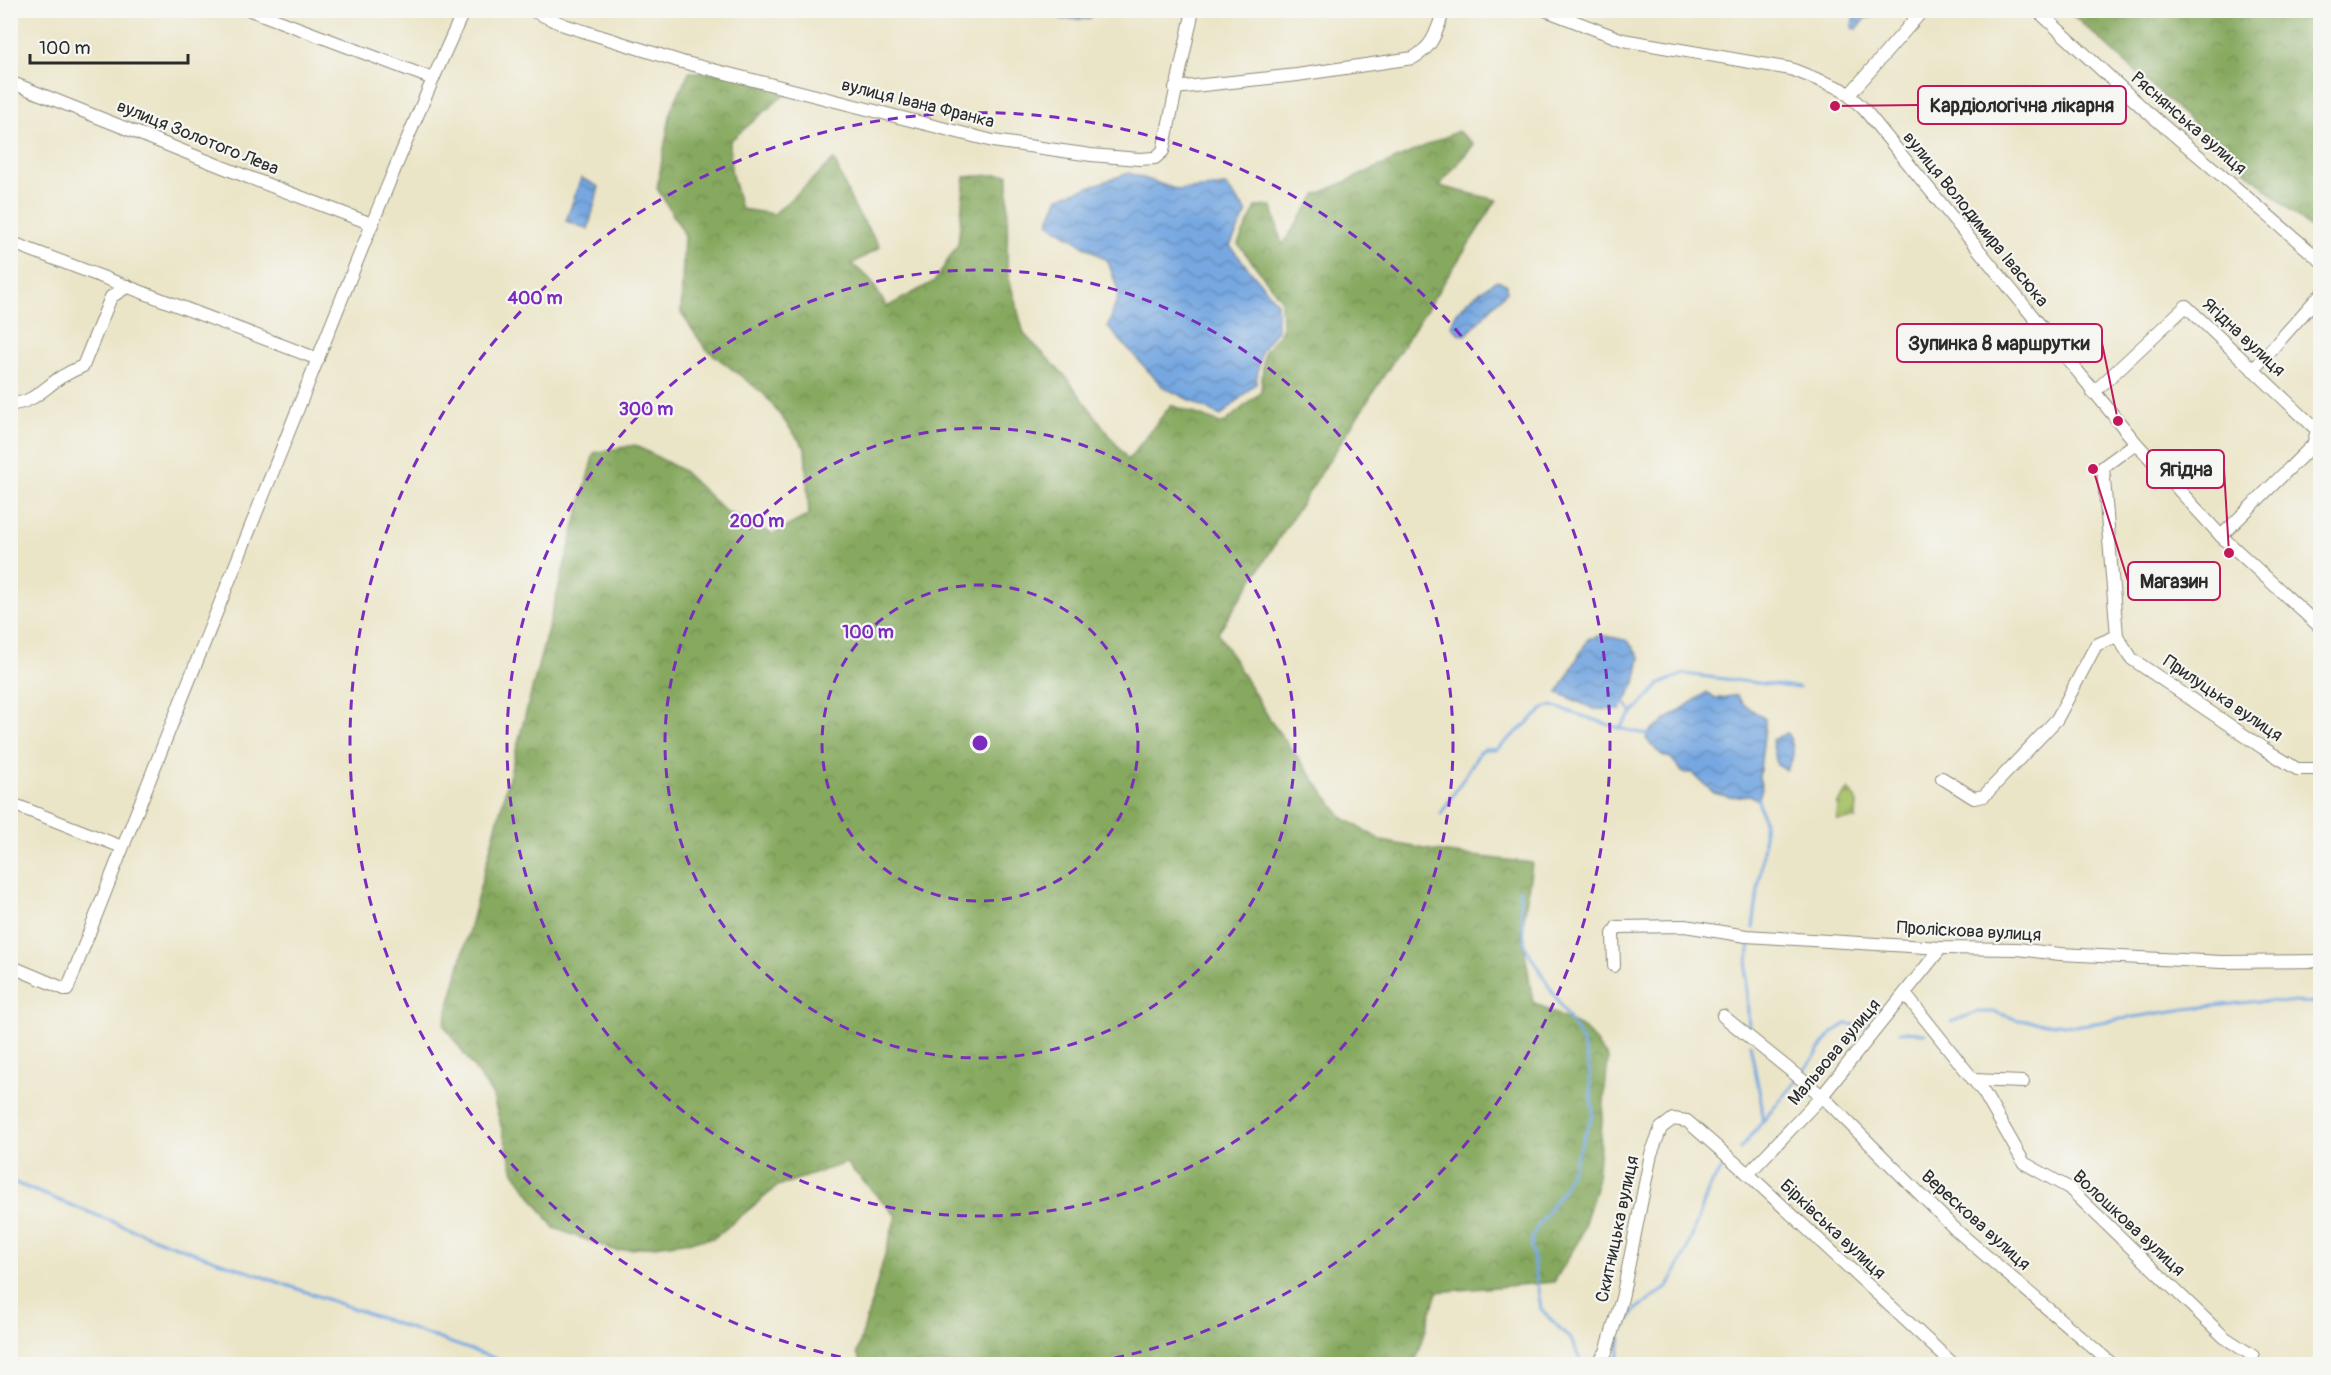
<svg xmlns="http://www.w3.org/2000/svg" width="2331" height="1375" font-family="Pangolin,sans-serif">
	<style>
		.forest { fill: url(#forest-crowns); stroke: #586a44; stroke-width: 1.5 }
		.wetland { fill: url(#wetland-marsh); stroke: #6a774a; stroke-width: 1.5 }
		.water { fill: url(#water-waves); stroke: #506986; stroke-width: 1.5 }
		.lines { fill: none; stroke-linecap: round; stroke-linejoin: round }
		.stream { stroke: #76a7e1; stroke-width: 3 }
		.minor-casing { stroke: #8b887a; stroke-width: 14 }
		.minor { stroke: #fff; stroke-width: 12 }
		.ring { fill: none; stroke: #7b2cbf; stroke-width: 3; stroke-dasharray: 10 8 }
		.labels { text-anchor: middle; stroke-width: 4.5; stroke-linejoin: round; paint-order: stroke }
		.street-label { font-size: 18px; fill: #2b2b2b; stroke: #f6f6f2 }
		.centre { fill: #7b2cbf; stroke: #f6f6f2; stroke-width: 3 }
		.ring-label { font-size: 18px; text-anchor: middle; font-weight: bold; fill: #7b2cbf; stroke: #f6f6f2; stroke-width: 4.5; stroke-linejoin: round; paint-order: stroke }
		.leader { fill: none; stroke: #c2185b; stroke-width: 2 }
		.callout-dot { fill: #c2185b; stroke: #f6f6f2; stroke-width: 2 }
		.callout { fill: #f6f6f2; stroke: #c2185b; stroke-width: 2 }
		.callout-label { font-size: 20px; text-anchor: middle; font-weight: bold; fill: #2b2b2b }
	</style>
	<defs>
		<pattern id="forest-crowns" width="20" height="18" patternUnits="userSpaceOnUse" patternTransform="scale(1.5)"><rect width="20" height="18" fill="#86a95e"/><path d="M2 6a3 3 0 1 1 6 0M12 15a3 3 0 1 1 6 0" fill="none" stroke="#6e8a4e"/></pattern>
		<pattern id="wetland-marsh" width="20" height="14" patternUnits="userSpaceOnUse" patternTransform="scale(1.5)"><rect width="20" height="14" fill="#a8c36a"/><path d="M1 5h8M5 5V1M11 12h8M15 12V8" fill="none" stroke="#899f57"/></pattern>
		<pattern id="water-waves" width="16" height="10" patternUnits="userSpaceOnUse" patternTransform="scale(1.5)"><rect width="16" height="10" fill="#76a7e1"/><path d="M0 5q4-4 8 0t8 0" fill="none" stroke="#6188b7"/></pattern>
	</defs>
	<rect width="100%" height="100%" fill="#f6f6f2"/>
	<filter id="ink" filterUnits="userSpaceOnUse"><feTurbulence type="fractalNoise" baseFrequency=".0167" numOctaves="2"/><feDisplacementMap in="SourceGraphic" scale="12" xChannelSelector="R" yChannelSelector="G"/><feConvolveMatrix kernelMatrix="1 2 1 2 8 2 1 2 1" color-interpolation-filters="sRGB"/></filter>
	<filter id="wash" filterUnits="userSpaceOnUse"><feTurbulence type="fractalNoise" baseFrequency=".008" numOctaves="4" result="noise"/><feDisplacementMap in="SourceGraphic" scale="24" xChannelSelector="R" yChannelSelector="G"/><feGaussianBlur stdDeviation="1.35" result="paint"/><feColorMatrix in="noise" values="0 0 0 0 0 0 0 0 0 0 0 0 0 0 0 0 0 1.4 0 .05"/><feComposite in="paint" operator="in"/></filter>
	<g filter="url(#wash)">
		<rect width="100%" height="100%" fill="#ebe5c8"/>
		<g class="forest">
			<path d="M2068 11H2320V237Z"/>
			<path d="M689 72 734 73 790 90 730 141 731 171 741 209 774 214 834 160 854 207 880 247 852 264 869 278 887 307 935 281 958 244 965 177 1008 174 1007 271 1024 334 1066 377 1128 460 1171 405 1223 424 1261 392 1264 353 1282 330 1281 299 1238 244 1256 207 1272 206 1282 245 1316 195 1458 131 1474 144 1439 186 1497 200 1218 633 1272 723 1342 817 1382 841 1447 853 1532 863 1522 932 1533 1002 1585 1029 1608 1058 1596 1188 1580 1238 1554 1282 1437 1292 1416 1361 1411 1364H862L857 1353 896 1216 846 1163 778 1186 714 1238 616 1251 554 1228 514 1172 492 1094 444 1025 594 453 635 445 682 470 725 511 773 534 809 515 805 448 764 394 705 348 681 313 684 233 657 188 671 110Z"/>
		</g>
		<path class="wetland" d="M1849 789 1857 801 1856 819 1837 820 1838 803Z"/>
		<g class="water">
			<path d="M1063 10H1093V11L1090 19H1061Z"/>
			<path d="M1854 11H1875C1875 17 1871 17 1865 18L1857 29 1852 28Z"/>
			<path d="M1129 173 1178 190 1226 186 1247 212 1230 246 1277 303V330L1261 351 1256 383 1221 416 1163 387 1108 327 1119 294 1108 261 1048 223 1059 197Z"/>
			<path d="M581 178 599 187 588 229 566 221Z"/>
			<path d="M1495 281H1500L1507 285V291L1466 335 1460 334 1452 327C1451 309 1482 291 1495 281Z"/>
			<path d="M1602 635 1628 641 1640 658 1635 683 1620 710 1594 709 1558 693 1588 639Z"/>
			<path d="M1707 692 1715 699 1737 695 1742 703 1765 719V728L1759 777 1762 789 1758 800 1750 795 1729 797 1714 793 1692 773H1683L1671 758 1662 756 1646 739 1651 730Z"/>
			<path d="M1787 733C1795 746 1796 758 1786 770L1777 765 1772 740Z"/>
		</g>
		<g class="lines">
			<g class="stream">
				<path d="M1622 699 1632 713"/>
				<path d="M1619 728 1660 684 1684 674 1799 688"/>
				<path d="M1441 814 1480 752 1485 749 1496 750 1546 707 1552 706 1619 728 1650 735"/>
				<path d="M1519 889 1525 946 1582 1041 1589 1067 1593 1114 1564 1188 1534 1232 1531 1244 1541 1309 1572 1341 1581 1362"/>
				<path d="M1753 928 1764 844V822L1757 796"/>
				<path d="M1951 1022 1977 1012H1995L2018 1020 2075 1026 2186 1009 2259 1001 2320 1003"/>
				<path d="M1749 1031 1746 975 1750 943"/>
				<path d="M1900 1032 1925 1033"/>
				<path d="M1750 1044 1762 1106V1120"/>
				<path d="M1801 1075 1832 1033 1846 1024 1871 1026"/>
				<path d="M1740 1149 1797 1080"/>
				<path d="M10 1181 167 1243 511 1364"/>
				<path d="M1625 1328 1634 1311 1668 1287 1686 1252 1711 1183 1728 1162"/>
				<path d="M1612 1364 1618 1356 1621 1339"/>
			</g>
		</g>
	</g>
	<g filter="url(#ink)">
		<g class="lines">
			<g class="minor-casing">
				<g id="minor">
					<path d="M250 10 433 79"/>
					<path d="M531 10 564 25 682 62 993 141 1091 155 1139 159 1155 158 1163 151 1193 10"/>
					<path d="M1545 10 1623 40 1791 69 1842 89 1864 109 2136 443 2221 536 2320 627"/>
					<path d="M2037 10 2144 109 2320 260"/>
					<path d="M10 82 245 176 372 224"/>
					<path d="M1175 88 1297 75 1413 58C1434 46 1436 32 1444 10"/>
					<path d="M1849 95 1923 10"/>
					<path d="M10 242 318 359"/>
					<path d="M2253 370 2320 295"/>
					<path d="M2093 393 2186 306 2317 430 2313 445 2221 536"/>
					<path d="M10 404C32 404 44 388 61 377 68 373 76 369 83 366L111 297 128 286"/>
					<path d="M2117 636 2132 659 2263 748 2297 769H2320"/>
					<path d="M1942 778 1974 798 1984 796 2057 719 2096 645 2117 636 2103 467 2136 443"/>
					<path d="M10 803 122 847"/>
					<path d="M10 966 67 990C132 821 200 654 267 486 331 327 392 167 464 10"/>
					<path d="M1614 966 1613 934 1617 927 1685 926 1746 936 1941 948 2017 949 2060 954 2222 962 2320 961"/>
					<path d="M1905 994 1984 1093 2024 1163 2069 1188 2224 1337 2253 1356"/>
					<path d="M1723 1016 1822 1096 1955 1229 2112 1364"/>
					<path d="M1973 1080 2023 1082"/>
					<path d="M1748 1174 1822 1096 1941 948"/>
					<path d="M1597 1364 1606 1352 1622 1298 1651 1154 1661 1128 1673 1119 1687 1121 1748 1174 1953 1364"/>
				</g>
			</g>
			<use href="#minor" class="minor"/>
		</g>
	</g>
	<g class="ring">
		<circle cx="980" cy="743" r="158"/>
		<circle cx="980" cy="743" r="315"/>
		<circle cx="980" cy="743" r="473"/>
		<path d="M876 1364A630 630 0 1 1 1084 1364"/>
	</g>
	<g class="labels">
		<g class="street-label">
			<text transform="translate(918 103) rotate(14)" y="6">вулиця Івана Франка</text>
			<text transform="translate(2189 123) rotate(41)" y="6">Ряснянська вулиця</text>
			<text transform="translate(198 137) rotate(22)" y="6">вулиця Золотого Лева</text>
			<text transform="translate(1976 219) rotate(51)" y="6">вулиця Володимира Івасюка</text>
			<text transform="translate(2244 337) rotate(43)" y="6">Ягідна вулиця</text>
			<text transform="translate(2223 698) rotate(34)" y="6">Прилуцька вулиця</text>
			<text transform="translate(1969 931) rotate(3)" y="6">Проліскова вулиця</text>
			<text transform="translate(1834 1052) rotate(-50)" y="6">Мальвова вулиця</text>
			<text transform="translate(1976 1220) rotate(42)" y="6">Верескова вулиця</text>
			<text transform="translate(2129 1223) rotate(43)" y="6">Волошкова вулиця</text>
			<text transform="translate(1617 1229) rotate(-78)" y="6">Скитницька вулиця</text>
			<text transform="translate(1833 1229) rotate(43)" y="6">Бірківська вулиця</text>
		</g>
	</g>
	<circle cx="980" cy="743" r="9" class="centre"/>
	<g class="ring-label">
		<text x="535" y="304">400 m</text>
		<text x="646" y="415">300 m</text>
		<text x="757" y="527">200 m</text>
		<text x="868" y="638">100 m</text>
	</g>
	<path class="leader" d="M1835 106L1918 105M2118 421L2102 343M2229 553L2224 469M2093 469L2128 581"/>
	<g class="callout-dot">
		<circle cx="1835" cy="106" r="6"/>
		<circle cx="2118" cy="421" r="6"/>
		<circle cx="2229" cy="553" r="6"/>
		<circle cx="2093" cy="469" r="6"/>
	</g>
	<g class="callout">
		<rect x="1918" y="86" width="208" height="38" rx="6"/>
		<rect x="1897" y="324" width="205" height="38" rx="6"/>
		<rect x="2147" y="450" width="77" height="38" rx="6"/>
		<rect x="2128" y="562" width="92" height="38" rx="6"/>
	</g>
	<g class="callout-label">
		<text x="2022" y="112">Кардіологічна лікарня</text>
		<text x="1999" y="350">Зупинка 8 маршрутки</text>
		<text x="2186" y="476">Ягідна</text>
		<text x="2174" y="588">Магазин</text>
	</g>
	<rect width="2331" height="1375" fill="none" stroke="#f6f6f2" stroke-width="36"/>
	<path d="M30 54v9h158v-9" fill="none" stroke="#2b2b2b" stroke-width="3"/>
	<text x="39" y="54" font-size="18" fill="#2b2b2b" stroke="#f6f6f2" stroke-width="4.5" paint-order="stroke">100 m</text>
</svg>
